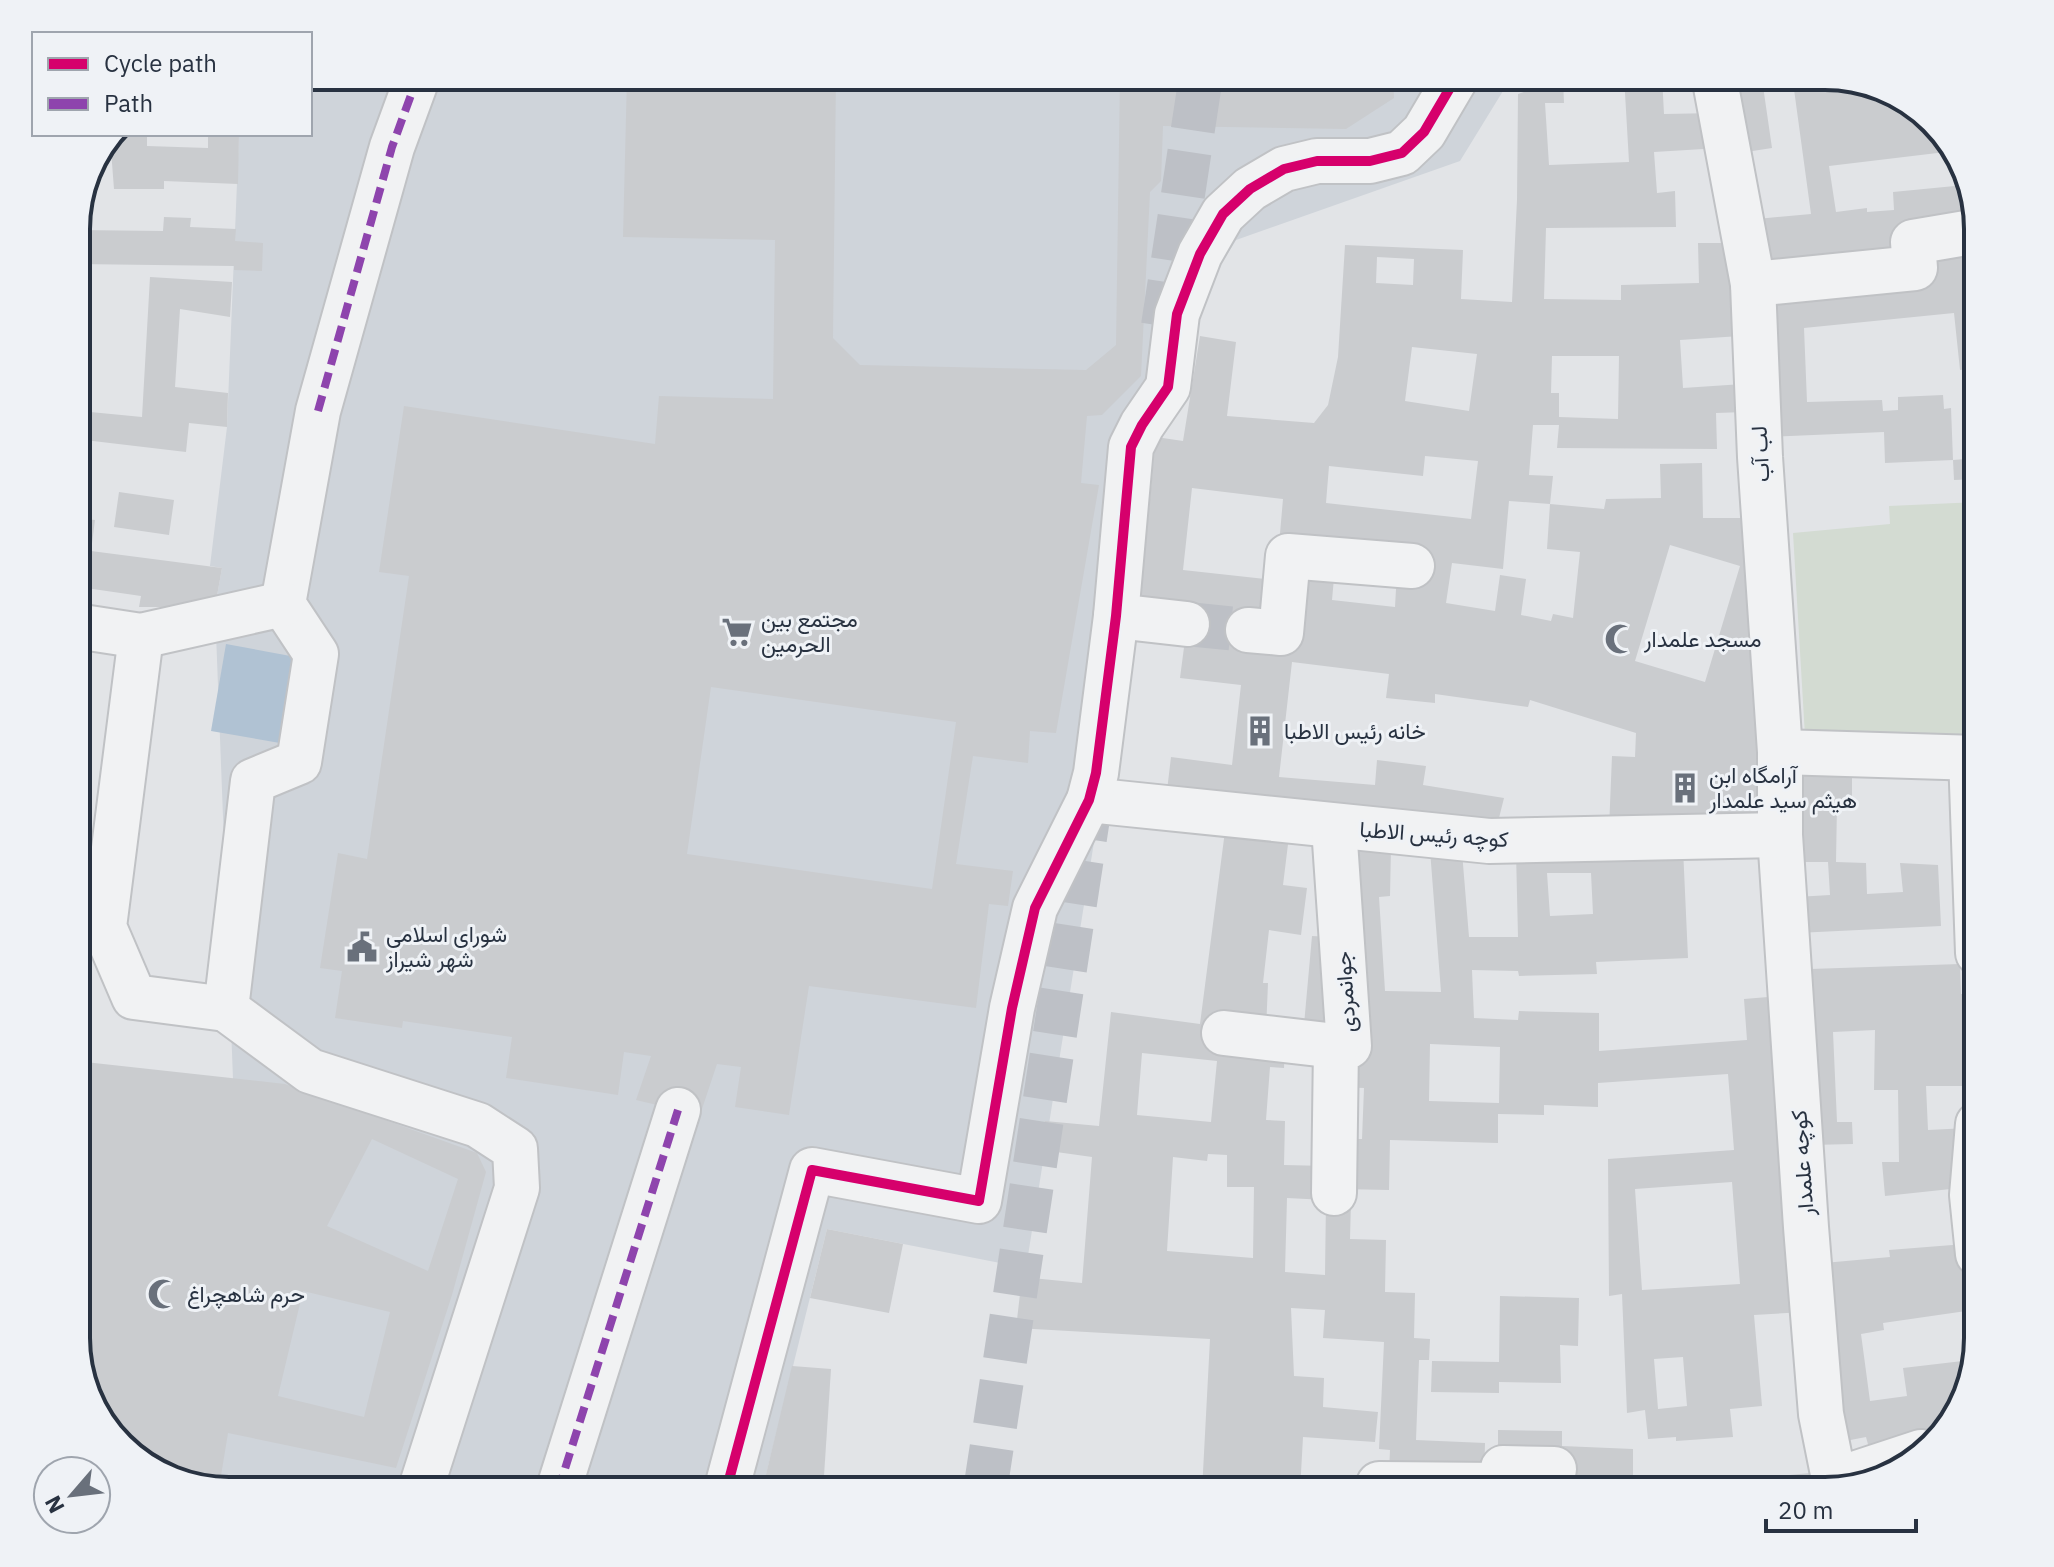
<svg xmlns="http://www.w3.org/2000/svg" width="2054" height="1567" font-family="'IBM Plex Sans',Vazirmatn,sans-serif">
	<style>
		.built { fill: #cfd4da }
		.green { fill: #d3dbd2 }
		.water { fill: #b0c2d3 }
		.building { fill: #cacccf; fill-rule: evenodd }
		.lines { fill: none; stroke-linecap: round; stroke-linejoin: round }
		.minor-tunnel { stroke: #bdc0c6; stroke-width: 44; stroke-dasharray: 44 22; stroke-linecap: butt }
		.minor-casing { stroke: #c0c2c5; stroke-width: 48 }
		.minor { stroke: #f1f2f3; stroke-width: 44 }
		.quiet { stroke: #8e44ad; stroke-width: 8; stroke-dasharray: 16 8; stroke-linecap: butt }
		.cycleway-casing { stroke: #eff2f6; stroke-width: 15 }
		.cycleway { stroke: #d6006c; stroke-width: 10 }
		.labels { text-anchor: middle; stroke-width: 6; stroke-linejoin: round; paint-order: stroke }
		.street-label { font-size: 22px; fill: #283241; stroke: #eff2f6 }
		.poi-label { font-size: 22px; fill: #283241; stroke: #eff2f6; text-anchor: start }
		.rim { fill: none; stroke: #283241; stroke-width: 4 }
	</style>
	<rect width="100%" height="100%" fill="#e2e4e7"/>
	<path class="built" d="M310 76H1544L1503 91 1460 161 1236 240 1174 341 1026 1268 827 1229 762 1491H228L219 1488 233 1079 215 607 222 568 210 566 227 427 239 134H310Z"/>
	<path class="green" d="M1978 502V737L1956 734 1805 736 1793 533 1890 524 1889 506Z"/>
	<path class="water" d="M226 644 312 660 297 746 211 731Z"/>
	<g class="building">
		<path d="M627 76H836L833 338 860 365 1086 370 1116 345 1120 76H1393L1394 98 1346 129 1163 126 1161 181 1150 192 1141 376 1102 415 1087 416 1081 483 1099 485 1056 733 1030 731 1028 763 973 756 956 864 1013 871 1008 906 989 904 976 1008 809 986 789 1115 735 1107 741 1067 717 1064 702 1109 678 1110 636 1100 651 1056 624 1052 618 1095 506 1078 512 1037 403 1021 402 1028 335 1018 342 971 320 968 338 853 367 859 409 576 379 572 404 406 655 444 659 396 773 399 775 240 623 237ZM711 687 956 722 932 889 687 854Z"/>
		<path d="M1624 76H1662L1664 114 1717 113 1720 148 1654 152 1657 193 1675 191 1676 227 1546 228 1544 299 1621 300V285L1699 283 1698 243H1724L1740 336 1680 340 1683 388 1743 384 1745 412 1716 413 1717 449 1557 448 1559 425H1533L1529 475 1553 476 1550 504 1509 501 1503 569 1452 563 1446 603 1495 611 1500 575 1526 579 1521 615 1551 621 1553 614 1573 618 1580 552 1547 549 1550 504 1604 509 1606 499 1661 498 1660 464 1702 463 1703 518H1750L1765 757 1759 818 1609 829 1612 756 1635 757 1636 733 1530 700 1528 707 1435 694V703L1386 698 1389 674 1292 662 1279 777 1375 785 1377 760 1426 766 1423 785 1504 798 1496 830 1166 799 1171 757 1232 765 1241 685 1180 678 1189 609 1140 603 1156 437 1183 441 1200 336 1236 342 1227 416 1314 423 1328 405 1338 357 1345 245 1463 250 1461 299 1512 302 1517 200 1518 94 1563 79 1564 103H1545L1549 165 1629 162ZM1377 257 1414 259 1413 285 1376 283ZM1412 347 1477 354 1469 411 1405 401ZM1552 356H1619L1618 419 1559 417V393H1551ZM1425 456 1478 461 1471 519 1326 503 1329 466 1423 476ZM1192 488 1283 499 1279 545 1397 571 1395 607 1332 600 1335 567 1295 565 1247 638 1275 580 1183 570ZM1670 545 1740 566 1705 682 1635 661Z"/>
		<path d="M1733 76H1826L1829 81 1838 80 1919 108 1954 151 1829 166 1836 212 1867 208V212L1894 210 1893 192 1965 185 1966 177 1977 223 1900 259 1763 272 1757 219 1811 214 1793 82 1763 86 1772 148 1746 152Z"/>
		<path d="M113 134H147V146L208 148V134H239L238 184 164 181V189H114L110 137Z"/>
		<path d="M164 217 191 218 190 227 236 229 235 241 263 243 262 271 234 270V266L76 264V230L163 231Z"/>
		<path d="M1978 243V368L1960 370 1954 313 1804 328 1807 402 1882 400 1883 411 1898 410V397L1943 395 1944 409 1951 408 1953 460 1885 463 1884 432 1769 437 1763 293 1921 248Z"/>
		<path d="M76 277H82L80 329H89L87 361H82L80 411 142 417 150 277 232 282 230 317 180 309 175 387 228 393 227 427 189 423 186 452 76 439Z"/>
		<path d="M1978 458V479L1954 480 1953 460Z"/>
		<path d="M119 492 174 500 169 535 114 527Z"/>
		<path d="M76 518 95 520 91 551 222 568 215 607H139L141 596 86 588 91 551 76 549Z"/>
		<path d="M1794 765 1852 766V804H1837L1836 862 1866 863 1867 894 1903 892 1900 863 1938 865 1941 926 1797 933 1796 897 1830 895 1828 862H1793Z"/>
		<path d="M1225 831 1289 836 1283 885 1307 888 1301 935 1269 930 1263 983H1268L1266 1031 1285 1045 1284 1068 1270 1067 1266 1120 1285 1121 1284 1165 1327 1166 1351 1201 1350 1239 1386 1240 1385 1292 1415 1293 1414 1338 1430 1339 1429 1360H1419L1416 1440 1485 1443 1484 1478 1389 1474 1390 1450 1379 1449 1384 1342 1323 1338 1325 1310 1291 1308 1294 1376 1324 1378 1323 1407 1378 1412 1375 1442 1303 1437 1300 1491H1202L1210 1339 1016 1328 1022 1277 1082 1283 1092 1157 1042 1150 1045 1121 1099 1126 1111 1012 1200 1024ZM1142 1053 1217 1061 1211 1122 1137 1115ZM1208 1154 1227 1155V1187H1254L1253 1258 1167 1251 1173 1157 1207 1161ZM1287 1198 1326 1200 1325 1275 1285 1272Z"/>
		<path d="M1340 841 1391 847 1390 896 1379 897 1385 991 1441 992 1430 850 1462 852 1469 937H1518L1516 852 1683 848 1688 958 1596 962 1597 974 1519 976 1518 971 1472 970 1474 1018 1518 1020 1519 1011 1599 1013V1051L1747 1040 1744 999 1781 996 1804 1312 1754 1315 1762 1406 1730 1409 1733 1437 1676 1441V1437L1648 1439 1645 1410 1627 1413 1622 1294 1609 1296 1608 1159 1734 1150 1728 1074 1598 1083V1107L1544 1105V1115L1498 1114V1143L1390 1140 1389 1190 1341 1189 1343 1139H1362L1364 1088 1340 1087ZM1547 873H1591L1593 914 1550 916ZM1430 1044 1500 1047 1499 1103 1429 1101ZM1732 1182 1740 1284 1642 1290 1635 1189ZM1683 1357 1687 1406 1658 1409 1654 1359Z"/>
		<path d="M1312 936 1331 937 1337 1040 1303 1036Z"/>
		<path d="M1960 964 1961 994H1972L1971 1086H1926L1928 1130 1968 1128 1960 1188 1885 1196 1882 1162H1899L1898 1090H1874L1875 1030 1833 1032 1837 1122H1852L1853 1144 1811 1145 1810 969Z"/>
		<path d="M76 1061 285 1084 477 1153 486 1172 452 1295 396 1468 228 1433 219 1488 135 1459 92 1406 76 1348ZM372 1139 458 1179 428 1271 327 1226ZM303 1291 390 1312 364 1417 278 1396Z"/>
		<path d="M827 1229 903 1244 889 1313 810 1298Z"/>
		<path d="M1965 1244 1973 1310 1883 1323 1884 1330 1861 1334 1870 1401 1907 1396 1903 1368 1971 1360 1946 1432 1939 1438 1872 1459 1866 1437 1840 1442 1824 1263 1890 1257 1889 1250Z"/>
		<path d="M1500 1296 1579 1298 1578 1346 1560 1345 1561 1383 1499 1382V1393L1431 1392 1432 1361 1499 1362Z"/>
		<path d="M792 1366 831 1369 823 1491H762Z"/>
		<path d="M1498 1430 1562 1431V1446L1633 1449V1477L1589 1476 1588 1491H1510L1498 1461Z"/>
		<path d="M1821 1472 1822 1491H1791L1789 1475Z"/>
		<path d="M1766 1481 1767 1491H1690V1489Z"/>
	</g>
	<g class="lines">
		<g class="minor-tunnel">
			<path d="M1163 326 1201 76"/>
			<path d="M1187 624 1248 630"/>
			<path d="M985 1491 1090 805"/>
		</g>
		<g class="minor-casing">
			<g id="minor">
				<path d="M418 76 392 147 318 411 283 604 316 654 299 762 253 781 226 1009 310 1071 478 1125 515 1149 517 1188 420 1491"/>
				<path d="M1714 76 1753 284 1760 457 1780 752V835L1806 1227 1821 1414 1836 1489"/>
				<path d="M1753 284 1915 268 1913 242 1978 231"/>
				<path d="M1116 616 1187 624"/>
				<path d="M76 626 141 636 283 604"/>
				<path d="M1248 630 1281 633 1288 556 1412 566"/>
				<path d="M141 636 104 927 134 997 226 1009"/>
				<path d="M1780 752 1978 758"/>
				<path d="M1971 756 1978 953"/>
				<path d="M1089 800 1489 841 1780 835"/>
				<path d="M1334 827 1349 1046H1336L1334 1193"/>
				<path d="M1224 1033 1336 1046"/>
				<path d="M1978 1124 1972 1195 1978 1254"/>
				<path d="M1836 1480 1921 1452"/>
				<path d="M558 1491 678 1110"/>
				<path d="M726 1491 812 1170 979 1201 1012 1008 1035 908 1089 800 1096 773 1116 616 1131 447 1142 425 1168 387 1177 314 1200 254 1223 214 1250 189 1284 169 1317 161H1370L1402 153 1424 132 1457 76"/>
				<path d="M1379 1491V1484L1501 1485 1503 1468 1554 1469"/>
			</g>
		</g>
		<use href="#minor" class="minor"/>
		<g class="quiet">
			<path d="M318 411 392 147 418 76"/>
			<path d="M558 1491 678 1110"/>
		</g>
		<g class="cycleway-casing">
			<path id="cycleway" d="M726 1491 812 1170 979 1201 1012 1008 1035 908 1089 800 1096 773 1116 616 1131 447 1142 425 1168 387 1177 314 1200 254 1223 214 1250 189 1284 169 1317 161H1370L1402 153 1424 132 1457 76"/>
		</g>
		<use href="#cycleway" class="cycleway"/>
	</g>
	<defs>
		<g id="supermarket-bare" transform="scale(2.4)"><path d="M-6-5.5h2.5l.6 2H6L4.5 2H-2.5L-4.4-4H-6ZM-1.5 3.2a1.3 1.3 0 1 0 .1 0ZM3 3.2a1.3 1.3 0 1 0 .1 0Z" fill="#69707b" stroke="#eff2f6" stroke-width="2.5" paint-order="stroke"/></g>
		<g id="mosque-bare" transform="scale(2.4)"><path d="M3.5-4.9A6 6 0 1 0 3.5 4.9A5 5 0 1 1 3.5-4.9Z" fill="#69707b" stroke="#eff2f6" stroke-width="2.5" paint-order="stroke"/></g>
		<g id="building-bare" transform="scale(2.4)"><path d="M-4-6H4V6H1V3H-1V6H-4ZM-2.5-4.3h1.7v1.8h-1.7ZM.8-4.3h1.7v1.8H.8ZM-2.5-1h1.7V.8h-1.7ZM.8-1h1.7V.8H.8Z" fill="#69707b" stroke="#eff2f6" stroke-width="2.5" paint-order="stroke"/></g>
		<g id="civic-bare" transform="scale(2.4)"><path d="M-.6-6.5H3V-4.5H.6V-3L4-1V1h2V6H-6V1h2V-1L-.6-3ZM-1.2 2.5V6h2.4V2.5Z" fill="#69707b" stroke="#eff2f6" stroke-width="2.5" paint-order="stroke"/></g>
	</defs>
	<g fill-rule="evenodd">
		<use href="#supermarket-bare" x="737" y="632"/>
		<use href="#mosque-bare" x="1620" y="639"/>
		<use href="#building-bare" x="1260" y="731"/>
		<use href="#building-bare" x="1685" y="788"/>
		<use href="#civic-bare" x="362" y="947"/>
		<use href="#mosque-bare" x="163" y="1294"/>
	</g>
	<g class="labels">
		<g class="street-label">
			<text transform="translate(1760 454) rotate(-93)" y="8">لب آب</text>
			<text transform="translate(1434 834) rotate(4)" y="8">کوچه رئیس الاطبا</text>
			<text transform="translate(1345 992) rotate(-94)" y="8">جوانمردی</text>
			<text transform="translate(1802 1163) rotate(-94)" y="8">کوچه علمدار</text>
		</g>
		<g class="poi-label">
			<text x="761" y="627">مجتمع بین<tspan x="761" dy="25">الحرمین</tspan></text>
			<text x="1644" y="647">مسجد علمدار</text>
			<text x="1284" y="739">خانه رئیس الاطبا</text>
			<text x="1709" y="783">آرامگاه ابن<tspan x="1709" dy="25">هیثم سید علمدار</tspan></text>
			<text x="386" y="942">شورای اسلامی<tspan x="386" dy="25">شهر شیراز</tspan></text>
			<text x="187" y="1302">حرم شاهچراغ</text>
		</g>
	</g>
	<path d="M0 0H2054V1567H0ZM229 90H1825A139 139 0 0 1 1964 229V1338A139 139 0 0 1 1825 1477H229A139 139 0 0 1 90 1338V229A139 139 0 0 1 229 90Z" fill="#eff2f6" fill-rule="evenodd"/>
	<path class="rim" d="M229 90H1825A139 139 0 0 1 1964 229V1338A139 139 0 0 1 1825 1477H229A139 139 0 0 1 90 1338V229A139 139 0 0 1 229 90Z"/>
	<rect x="32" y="32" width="280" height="104" fill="#eff2f6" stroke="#9fa5ae" stroke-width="2"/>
	<rect x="48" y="58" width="40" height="12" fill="#d6006c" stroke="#9fa5ae" stroke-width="2"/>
	<text x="104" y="72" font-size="24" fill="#283241">Cycle path</text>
	<rect x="48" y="98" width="40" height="12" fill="#8e44ad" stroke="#9fa5ae" stroke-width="2"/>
	<text x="104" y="112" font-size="24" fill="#283241">Path</text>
	<g transform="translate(72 1495) rotate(242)"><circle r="38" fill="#eff2f6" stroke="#9fa5ae" stroke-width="2"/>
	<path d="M0-6L14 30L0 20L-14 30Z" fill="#69707b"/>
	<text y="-12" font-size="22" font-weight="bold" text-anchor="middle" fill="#283241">N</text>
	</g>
	<path d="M1766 1519v12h150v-12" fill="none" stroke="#283241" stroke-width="4"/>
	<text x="1778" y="1519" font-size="24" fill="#283241" stroke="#eff2f6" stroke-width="6" paint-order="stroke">20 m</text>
</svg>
